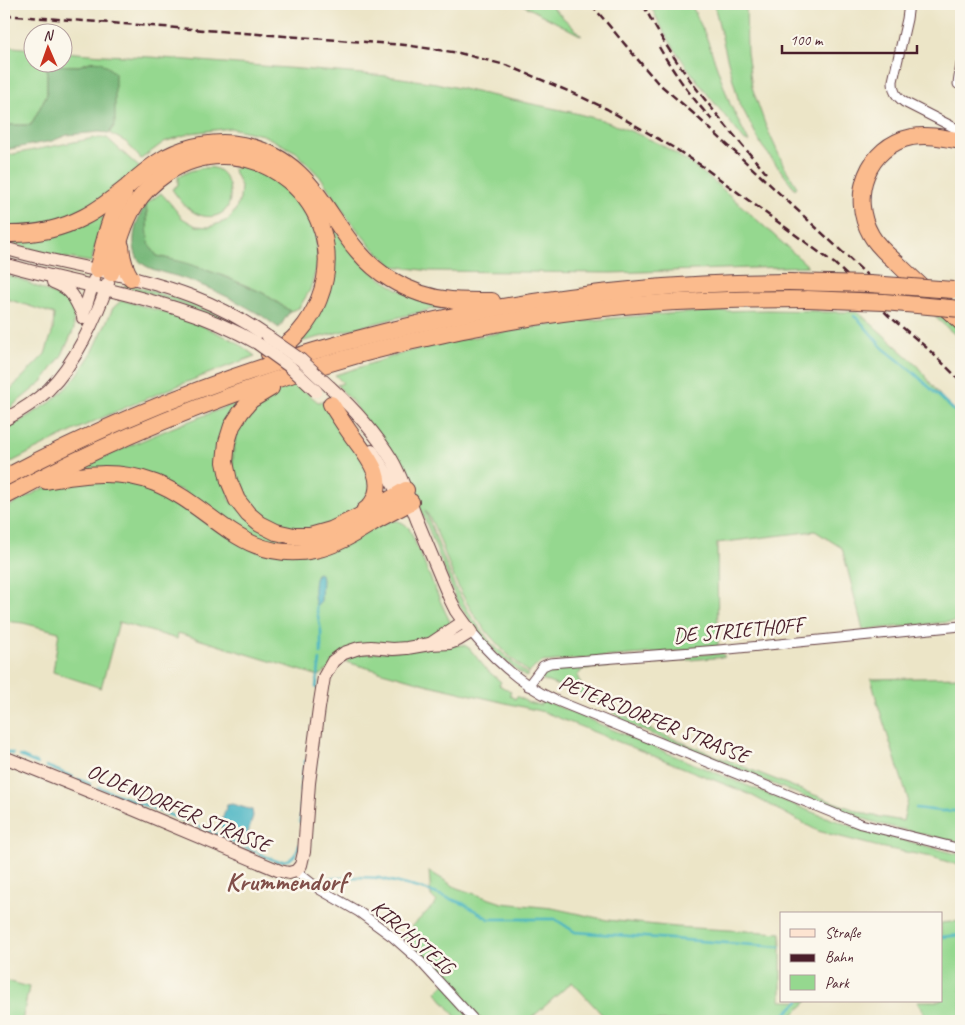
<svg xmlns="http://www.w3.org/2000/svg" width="965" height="1025" font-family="Caveat,sans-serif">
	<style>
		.green { fill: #95d88f; stroke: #707c5d }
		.forest { fill: #78b87a; stroke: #616c52 }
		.water { fill: #45b3c2; stroke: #486976 }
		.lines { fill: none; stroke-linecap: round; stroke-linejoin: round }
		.stream { stroke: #45b3c2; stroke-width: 2.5 }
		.street-casing { stroke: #623d42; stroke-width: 11 }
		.secondary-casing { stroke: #623d42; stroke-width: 14 }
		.highway-casing { stroke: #623d42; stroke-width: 18 }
		.street { stroke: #fff; stroke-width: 9 }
		.secondary { stroke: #fde4d1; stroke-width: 12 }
		.highway { stroke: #fbbb8d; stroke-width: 16 }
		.rail { stroke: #4a1f2b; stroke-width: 2.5; stroke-dasharray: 8 4; stroke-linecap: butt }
		.secondary-bridge-casing { stroke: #623d42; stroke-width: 14; stroke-linecap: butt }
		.highway-bridge-casing { stroke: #623d42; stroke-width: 18; stroke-linecap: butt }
		.secondary-bridge { stroke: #fde4d1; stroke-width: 12 }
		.highway-bridge { stroke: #fbbb8d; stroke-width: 16 }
		.labels { text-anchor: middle; stroke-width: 5; stroke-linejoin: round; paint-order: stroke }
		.street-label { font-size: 21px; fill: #4a1f2b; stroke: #fbf7ec }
		.district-label { font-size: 26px; font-weight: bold; fill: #814f49; stroke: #fbf7ec }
	</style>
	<rect width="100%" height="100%" fill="#fbf7ec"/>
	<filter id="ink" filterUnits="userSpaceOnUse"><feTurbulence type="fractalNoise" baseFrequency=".02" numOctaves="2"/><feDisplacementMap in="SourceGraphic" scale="10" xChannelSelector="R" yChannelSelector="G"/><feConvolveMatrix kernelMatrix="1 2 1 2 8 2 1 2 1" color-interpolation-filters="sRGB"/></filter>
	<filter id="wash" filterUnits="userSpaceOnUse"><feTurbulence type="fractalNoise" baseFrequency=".0096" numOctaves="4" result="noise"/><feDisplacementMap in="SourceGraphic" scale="20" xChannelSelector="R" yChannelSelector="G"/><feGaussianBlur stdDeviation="1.12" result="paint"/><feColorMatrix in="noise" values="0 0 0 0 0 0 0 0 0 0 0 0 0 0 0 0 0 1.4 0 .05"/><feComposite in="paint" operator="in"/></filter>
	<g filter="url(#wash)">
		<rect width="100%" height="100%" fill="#ece5c7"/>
		<g class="green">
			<path d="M521 4H549L582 36Z"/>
			<path d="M650 4H691L706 36 730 104 749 142 745 141C712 99 671 53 650 4Z"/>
			<path d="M714 4H746L747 52 752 87 765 124 784 166 797 187 795 189 762 146 739 102 726 54Z"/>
			<path d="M4 46 32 49V62H62L63 52 103 55 150 57 387 76 436 83 489 95 571 112 602 120 633 132 660 144 687 161 711 179 735 200 808 266 611 273 430 271 393 266 370 245 348 218 322 179 296 152 263 135 230 128 191 133 164 142 141 159 126 142 109 133 115 125 93 61 79 66 47 65V94L31 125H4Z"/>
			<path d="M94 138H107L140 168 110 195 57 224 4 228V156Z"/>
			<path d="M214 148C252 148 287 161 311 192 323 209 333 227 345 243 369 275 403 298 443 304L444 306 300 342 296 340C313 320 326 299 330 273 341 190 255 128 180 159 158 168 141 183 128 202 117 219 113 240 107 259L106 260 105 259C108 247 111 234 116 222 134 178 167 154 214 148Z"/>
			<path d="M237 166H253L283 185 304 207 316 234 318 262 310 290 299 308 290 311 263 293 226 277 186 263 157 256C155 253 152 250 150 246 146 236 148 216 146 204L161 193 170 203 182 218 196 226 209 227 228 220 235 211 240 199 241 186 233 169Z"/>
			<path d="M202 168C206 168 210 167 214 168 229 172 234 196 227 208 225 212 219 215 215 216 195 220 181 203 172 189L178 185V177L190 171Z"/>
			<path d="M105 213 91 262 55 256 14 244V241Z"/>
			<path d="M4 274 20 279 66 300 73 309 74 329 62 355 43 381 4 413V396L45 354 53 330 54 314 4 298Z"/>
			<path d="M126 284C174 296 220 313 264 338 218 319 173 299 124 287Z"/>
			<path d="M122 300 174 315 205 327 235 341 255 356C169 388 85 422 4 466V431L51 402 69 385 78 374 93 351 113 308Z"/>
			<path d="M767 310 818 311 821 312H858L915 363 942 398 961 416V621L863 630 842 548 815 531 717 543 718 648 542 662 535 667 529 673C493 644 468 613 451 570 443 550 437 528 425 510L455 587 471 616 492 644 528 675 526 677 500 657 484 640 468 618 456 599 425 520 406 477 351 400 337 385 343 383 335 375C365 366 397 354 426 347 538 322 652 312 767 310Z"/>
			<path d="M935 317 961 320V340Z"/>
			<path d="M296 384 318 402 322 401 326 408 367 461 372 488 362 508 321 529 279 528 249 507 231 470 237 430 247 412 271 394Z"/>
			<path d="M239 402 229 500 315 542 299 548 257 542 181 490 75 469 174 427Z"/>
			<path d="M117 478 163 491 259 552 391 521C399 520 403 522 409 528L442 605 453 628 430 644 359 648 319 676 178 633 177 639 119 622 101 688 53 672 59 632 23 623 4 621V509L42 489 60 482Z"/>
			<path d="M458 645H464L469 648 487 670 501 682 499 685 511 692 509 695 515 699 517 696 527 702 540 705 543 700 677 757 817 814 860 829 961 855V866L932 857 879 847 818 831 749 794 544 712 429 685 346 662 350 657 359 654Z"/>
			<path d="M722 653 725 657 583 669 577 676 583 689 642 726 809 793 869 815 903 821 908 799 878 705 871 679 961 677V843L879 824 830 807 694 752 628 724 599 701 540 679C540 672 547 669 552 667Z"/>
			<path d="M429 871 457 888 502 903 552 908 607 920 676 927 781 933V1001H808L786 1021H608L572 982 528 1021H459L436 992 448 980 402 936 437 902 431 896Z"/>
			<path d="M961 921V1021H929L917 1001H941V923Z"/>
			<path d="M4 980 29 987 22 1021H4Z"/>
		</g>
		<g class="forest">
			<path d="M93 61 101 62 115 73V125L109 133 99 132 67 135 52 141 4 150V125H31L47 94V65L79 66Z"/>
			<path d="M146 204C148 216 146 236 150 246 152 249 155 253 157 256L186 263 226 277 263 293 290 311 279 328C271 323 265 317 257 313 232 298 204 285 176 276 165 273 144 269 138 259 129 242 136 219 146 204Z"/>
		</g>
		<g class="water">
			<path d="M317 573 321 574 322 580 321 601 316 606C313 597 313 582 317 573Z"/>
			<path d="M232 804 252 810 253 816 247 836 242 838 224 831 220 825 227 805Z"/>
		</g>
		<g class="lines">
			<g class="stream">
				<path d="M854 316 860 321 883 348 913 372 961 417"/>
				<path d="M316 606 321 631V654"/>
				<path d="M316 688 320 660"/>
				<path d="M7 752 13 754"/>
				<path d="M20 756 38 764"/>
				<path d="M46 766 73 777"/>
				<path d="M78 779 90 784"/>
				<path d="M98 787 188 822"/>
				<path d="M916 808 940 811H961"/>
				<path d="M300 822 302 777 305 761"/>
				<path d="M199 826 276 861C290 861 295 859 299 845"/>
				<path d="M317 879 359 877 379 878 426 890 464 904 489 919H555L575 932 781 947"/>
				<path d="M941 937 961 935"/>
				<path d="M778 1021 799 1001"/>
			</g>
		</g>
	</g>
	<g filter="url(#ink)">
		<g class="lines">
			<g class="street-casing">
				<g id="street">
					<path d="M909 4 907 19 893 81C893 92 896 96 904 102L955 128H961"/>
					<path d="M958 84 961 64"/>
					<path d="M471 632C495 661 521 685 555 700L843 817 861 824 961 849"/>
					<path d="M528 686 543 666 550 663 719 650 961 626"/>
					<path d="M296 871 319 889 359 912 393 937 418 959 475 1021"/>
				</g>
			</g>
			<g class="secondary-casing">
				<g id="secondary">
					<path d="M4 248C66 267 133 273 194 297 220 307 245 321 268 337"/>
					<path d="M4 264C63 281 125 291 184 311 210 319 234 330 257 343"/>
					<path d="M53 282C73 290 73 296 83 315"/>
					<path d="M83 318V315L94 280"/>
					<path d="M4 420C19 412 35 402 48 390 75 364 96 318 108 283"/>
					<path d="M372 451 390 479 403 503"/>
					<path d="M430 644 463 622"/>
					<path d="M4 757 123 805 280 871 289 873 296 871 301 865 304 852 309 783 319 708 324 677 333 661 344 653 359 648 371 647 393 649 407 648 430 644 450 643 458 640 471 632 456 611 450 599C439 573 428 547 417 520 409 500 403 479 392 460 376 434 352 407 330 387"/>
				</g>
			</g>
			<g class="highway-casing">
				<g id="highway">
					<path d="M961 141C945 138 929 134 912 137 867 146 849 197 871 235 877 246 888 255 897 263 918 284 940 303 961 322"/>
					<path d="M4 234C32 235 59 230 84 217 100 209 113 198 127 187 139 176 152 165 166 157 189 145 218 140 243 145 327 162 327 241 390 279 408 290 430 298 451 300 464 301 478 301 492 301"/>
					<path d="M121 246C122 258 124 268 131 278"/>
					<path d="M97 270C104 245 108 216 124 194"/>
					<path d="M111 273C117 250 122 226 135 205 143 192 154 182 167 173 251 118 356 206 319 299 310 323 293 344 269 354"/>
					<path d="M271 388 251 400 241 412 232 426 227 442 225 462 229 481 237 500 248 514 260 524 276 532 294 536H310L331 530 374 509 406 490"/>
					<path d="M331 404C338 415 345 426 353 437 366 455 388 479 372 503 370 506 367 509 364 511"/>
					<path d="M4 478C247 349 513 283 789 282"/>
					<path d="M46 481C83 474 119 469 155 483 213 506 242 565 315 550 338 545 357 532 377 520 388 514 400 508 411 502"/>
					<path d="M4 497C195 394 406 327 623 306 684 300 746 299 807 299"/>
				</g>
			</g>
			<use href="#street" class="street"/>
			<use href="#secondary" class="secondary"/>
			<use href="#highway" class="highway"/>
			<g class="rail">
				<path d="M591 4 633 54 657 82 693 113 895 301"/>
				<path d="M643 4C674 67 721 120 766 173"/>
				<path d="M4 15 405 45 459 53 509 66 575 94 607 109 674 148 702 166 835 264 889 316 927 348 961 381"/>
				<path d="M659 47C674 73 692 98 712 120"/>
			</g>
			<g class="secondary-bridge-casing">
				<g id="secondary-bridge">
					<path d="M268 337 301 360 330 387"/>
					<path d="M257 343 289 366 316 391"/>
				</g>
			</g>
			<g class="highway-bridge-casing">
				<g id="highway-bridge">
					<path d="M789 282 870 284 953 290"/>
					<path d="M807 299 884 302 961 309"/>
				</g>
			</g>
			<use href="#secondary-bridge" class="secondary-bridge"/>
			<use href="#highway-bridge" class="highway-bridge"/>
		</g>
	</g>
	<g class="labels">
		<g class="street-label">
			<text transform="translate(738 630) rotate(-5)" y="7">DE STRIETHOFF</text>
			<text transform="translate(654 719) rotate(22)" y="7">PETERSDORFER STRASSE</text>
			<text transform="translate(179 808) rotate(23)" y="7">OLDENDORFER STRASSE</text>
			<text transform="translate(413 937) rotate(41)" y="7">KIRCHSTEIG</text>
		</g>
		<g class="district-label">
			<text x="286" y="890">Krummendorf</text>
		</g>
	</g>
	<rect width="965" height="1025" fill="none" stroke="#fbf7ec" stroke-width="20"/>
	<rect x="780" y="912" width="162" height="90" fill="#fbf7ec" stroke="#b4a19f"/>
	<rect x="790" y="929" width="25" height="8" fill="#fde4d1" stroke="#b4a19f"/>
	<text x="825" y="938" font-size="15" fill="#4a1f2b">Straße</text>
	<rect x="790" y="954" width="25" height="8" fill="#4a1f2b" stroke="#b4a19f"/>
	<text x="825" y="962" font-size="15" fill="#4a1f2b">Bahn</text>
	<rect x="790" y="975" width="25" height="15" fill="#95d88f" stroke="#b4a19f"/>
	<text x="825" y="988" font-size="15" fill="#4a1f2b">Park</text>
	<g transform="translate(48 48) rotate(358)"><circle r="24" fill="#fbf7ec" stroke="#b4a19f"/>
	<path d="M0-4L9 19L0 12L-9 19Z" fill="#c8321e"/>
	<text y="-8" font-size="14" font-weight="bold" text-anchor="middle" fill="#4a1f2b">N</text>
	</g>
	<path d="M782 45v8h135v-8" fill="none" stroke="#4a1f2b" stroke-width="2.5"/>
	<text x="790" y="45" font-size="15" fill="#4a1f2b" stroke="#fbf7ec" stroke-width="4" paint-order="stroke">100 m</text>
</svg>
